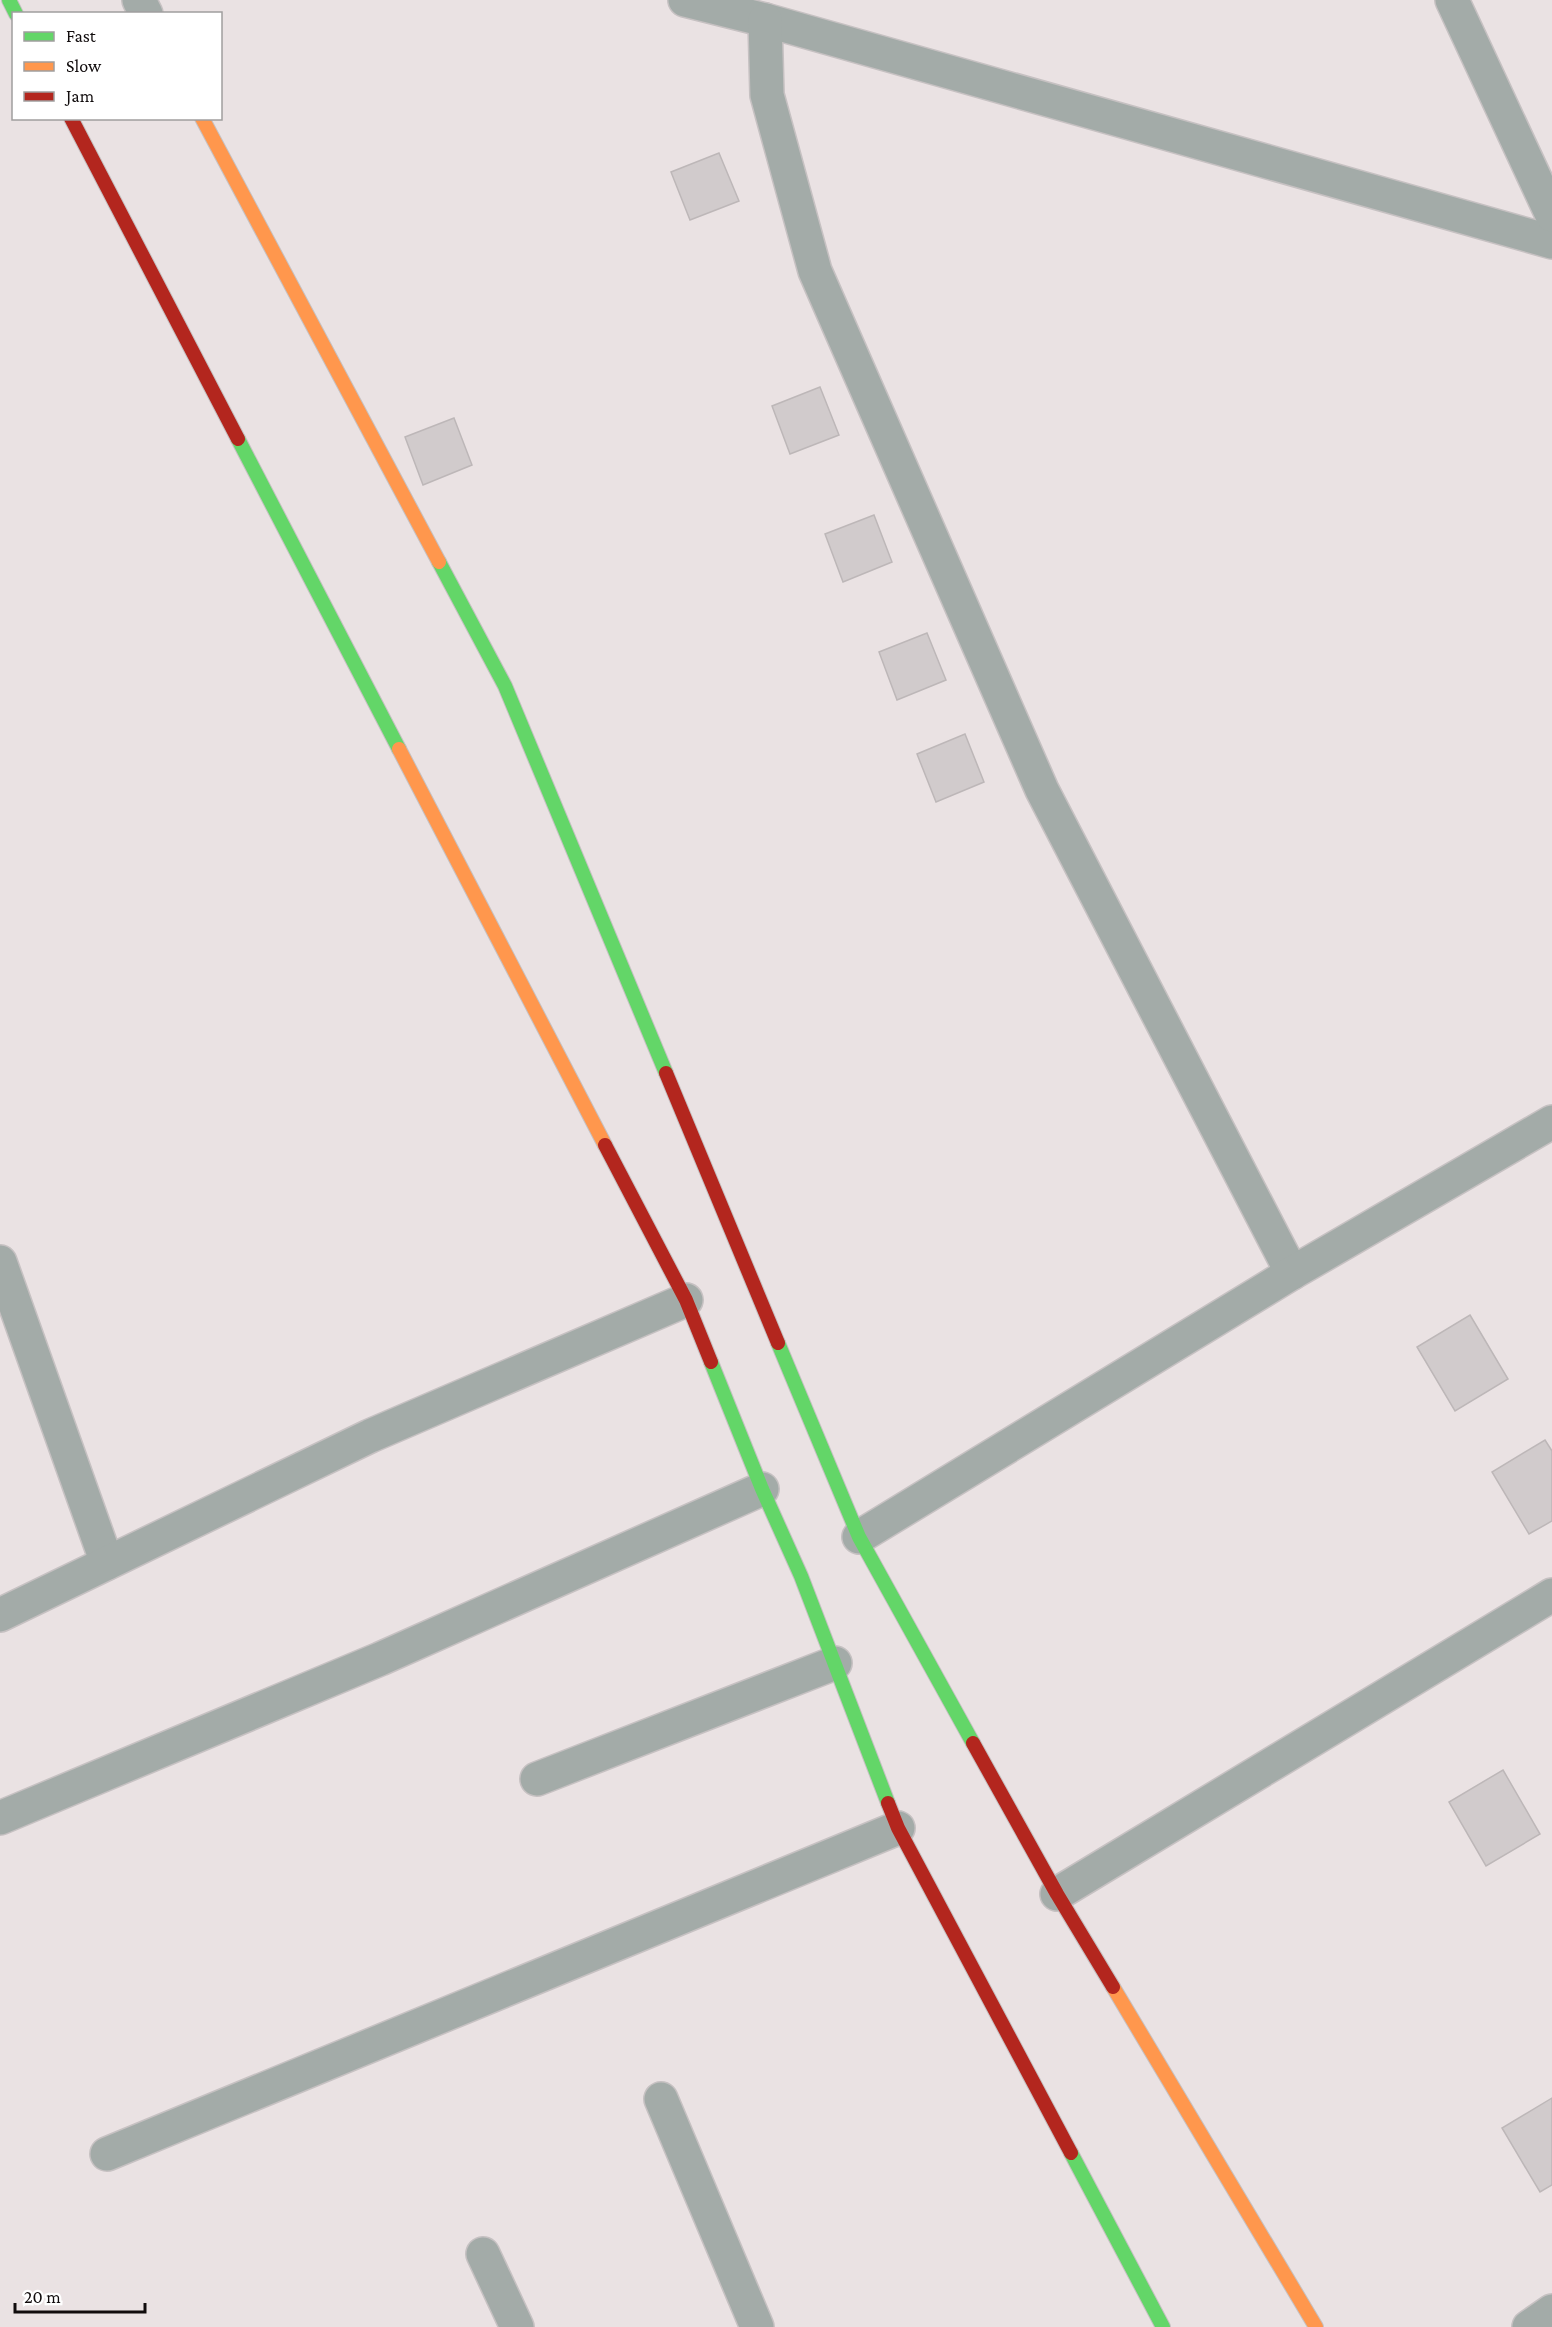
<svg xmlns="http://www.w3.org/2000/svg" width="1552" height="2327" font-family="'Crimson Pro',serif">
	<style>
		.building { fill: #d1cbcc; stroke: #bdb7b8; stroke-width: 1.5 }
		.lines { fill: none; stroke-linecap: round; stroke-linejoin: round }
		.street-casing { stroke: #c6c1c2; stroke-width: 36 }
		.fast-casing { stroke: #c6c1c2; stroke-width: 16 }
		.slow-casing { stroke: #c6c1c2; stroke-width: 16 }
		.jam-casing { stroke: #c6c1c2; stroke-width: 16 }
		.street { stroke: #a3aba8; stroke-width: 33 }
		.fast { stroke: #63d668; stroke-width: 14 }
		.slow { stroke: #ff974d; stroke-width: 14 }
		.jam { stroke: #b3261e; stroke-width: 14 }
	</style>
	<rect width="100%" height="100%" fill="#eae2e3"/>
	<g class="building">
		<path d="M719 153 739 201 690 220 671 172Z"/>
		<path d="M820 387 839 435 790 454 772 406Z"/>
		<path d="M454 418 472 465 423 485 405 437Z"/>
		<path d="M874 515 892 562 843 582 825 534Z"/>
		<path d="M927 633 946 680 897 700 879 652Z"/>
		<path d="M965 734 984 782 936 802 917 754Z"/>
		<path d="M1470 1315 1508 1379 1455 1411 1417 1347Z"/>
		<path d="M1545 1440 1552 1451V1521L1529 1534 1492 1472Z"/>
		<path d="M1503 1770 1540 1834 1486 1866 1449 1802Z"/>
		<path d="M1552 2098V2185L1540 2192 1502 2128Z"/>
	</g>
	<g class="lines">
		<g class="street-casing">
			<g id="street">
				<path d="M139 0 146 14"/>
				<path d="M685 0 765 20 1552 242"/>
				<path d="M1452 0 1552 215"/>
				<path d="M765 20 767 95 815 271 1042 790 1292 1273"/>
				<path d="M0 1262 107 1563"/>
				<path d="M859 1537 1292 1273 1552 1122"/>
				<path d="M0 1615 370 1436 686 1300"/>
				<path d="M537 1779 835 1663"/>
				<path d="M0 1818 380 1659 762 1489"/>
				<path d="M1057 1894 1552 1595"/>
				<path d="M661 2099 757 2327"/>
				<path d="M107 2154 898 1828"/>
				<path d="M483 2254 517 2327"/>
				<path d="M1529 2327 1552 2311"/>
			</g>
		</g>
		<g class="fast-casing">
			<g id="fast">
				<path d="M9 0 16 14"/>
				<path d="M238 439 399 749"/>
				<path d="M439 562 505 686 666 1073"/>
				<path d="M778 1343 859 1537 973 1743"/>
				<path d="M711 1362 762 1489 801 1576 888 1803"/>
				<path d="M1071 2153 1163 2327"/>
			</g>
		</g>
		<g class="slow-casing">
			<g id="slow">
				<path d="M202 118 439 562"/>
				<path d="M399 749 605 1145"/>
				<path d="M1113 1987 1316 2327"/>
			</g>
		</g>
		<g class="jam-casing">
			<g id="jam">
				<path d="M71 118 238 439"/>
				<path d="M666 1073 778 1343"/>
				<path d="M605 1145 686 1300 711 1362"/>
				<path d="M973 1743 1057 1894 1113 1987"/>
				<path d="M888 1803 898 1828 1071 2153"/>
			</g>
		</g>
		<use href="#street" class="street"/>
		<use href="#fast" class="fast"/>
		<use href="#slow" class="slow"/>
		<use href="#jam" class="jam"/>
	</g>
	<rect x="12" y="12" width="210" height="108" fill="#ffffff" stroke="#a09e9e" stroke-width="1.5"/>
	<rect x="24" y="32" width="30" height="9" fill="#63d668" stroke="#a09e9e" stroke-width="1.5"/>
	<text x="66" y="42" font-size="18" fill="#110c0d">Fast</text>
	<rect x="24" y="62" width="30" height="9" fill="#ff974d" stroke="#a09e9e" stroke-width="1.5"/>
	<text x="66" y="72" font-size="18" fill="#110c0d">Slow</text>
	<rect x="24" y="92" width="30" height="9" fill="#b3261e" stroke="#a09e9e" stroke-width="1.5"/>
	<text x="66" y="102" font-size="18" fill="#110c0d">Jam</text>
	<path d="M15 2303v9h130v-9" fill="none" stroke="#110c0d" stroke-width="3"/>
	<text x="24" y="2303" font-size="18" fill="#110c0d" stroke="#ffffff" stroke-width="4.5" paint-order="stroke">20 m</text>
</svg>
